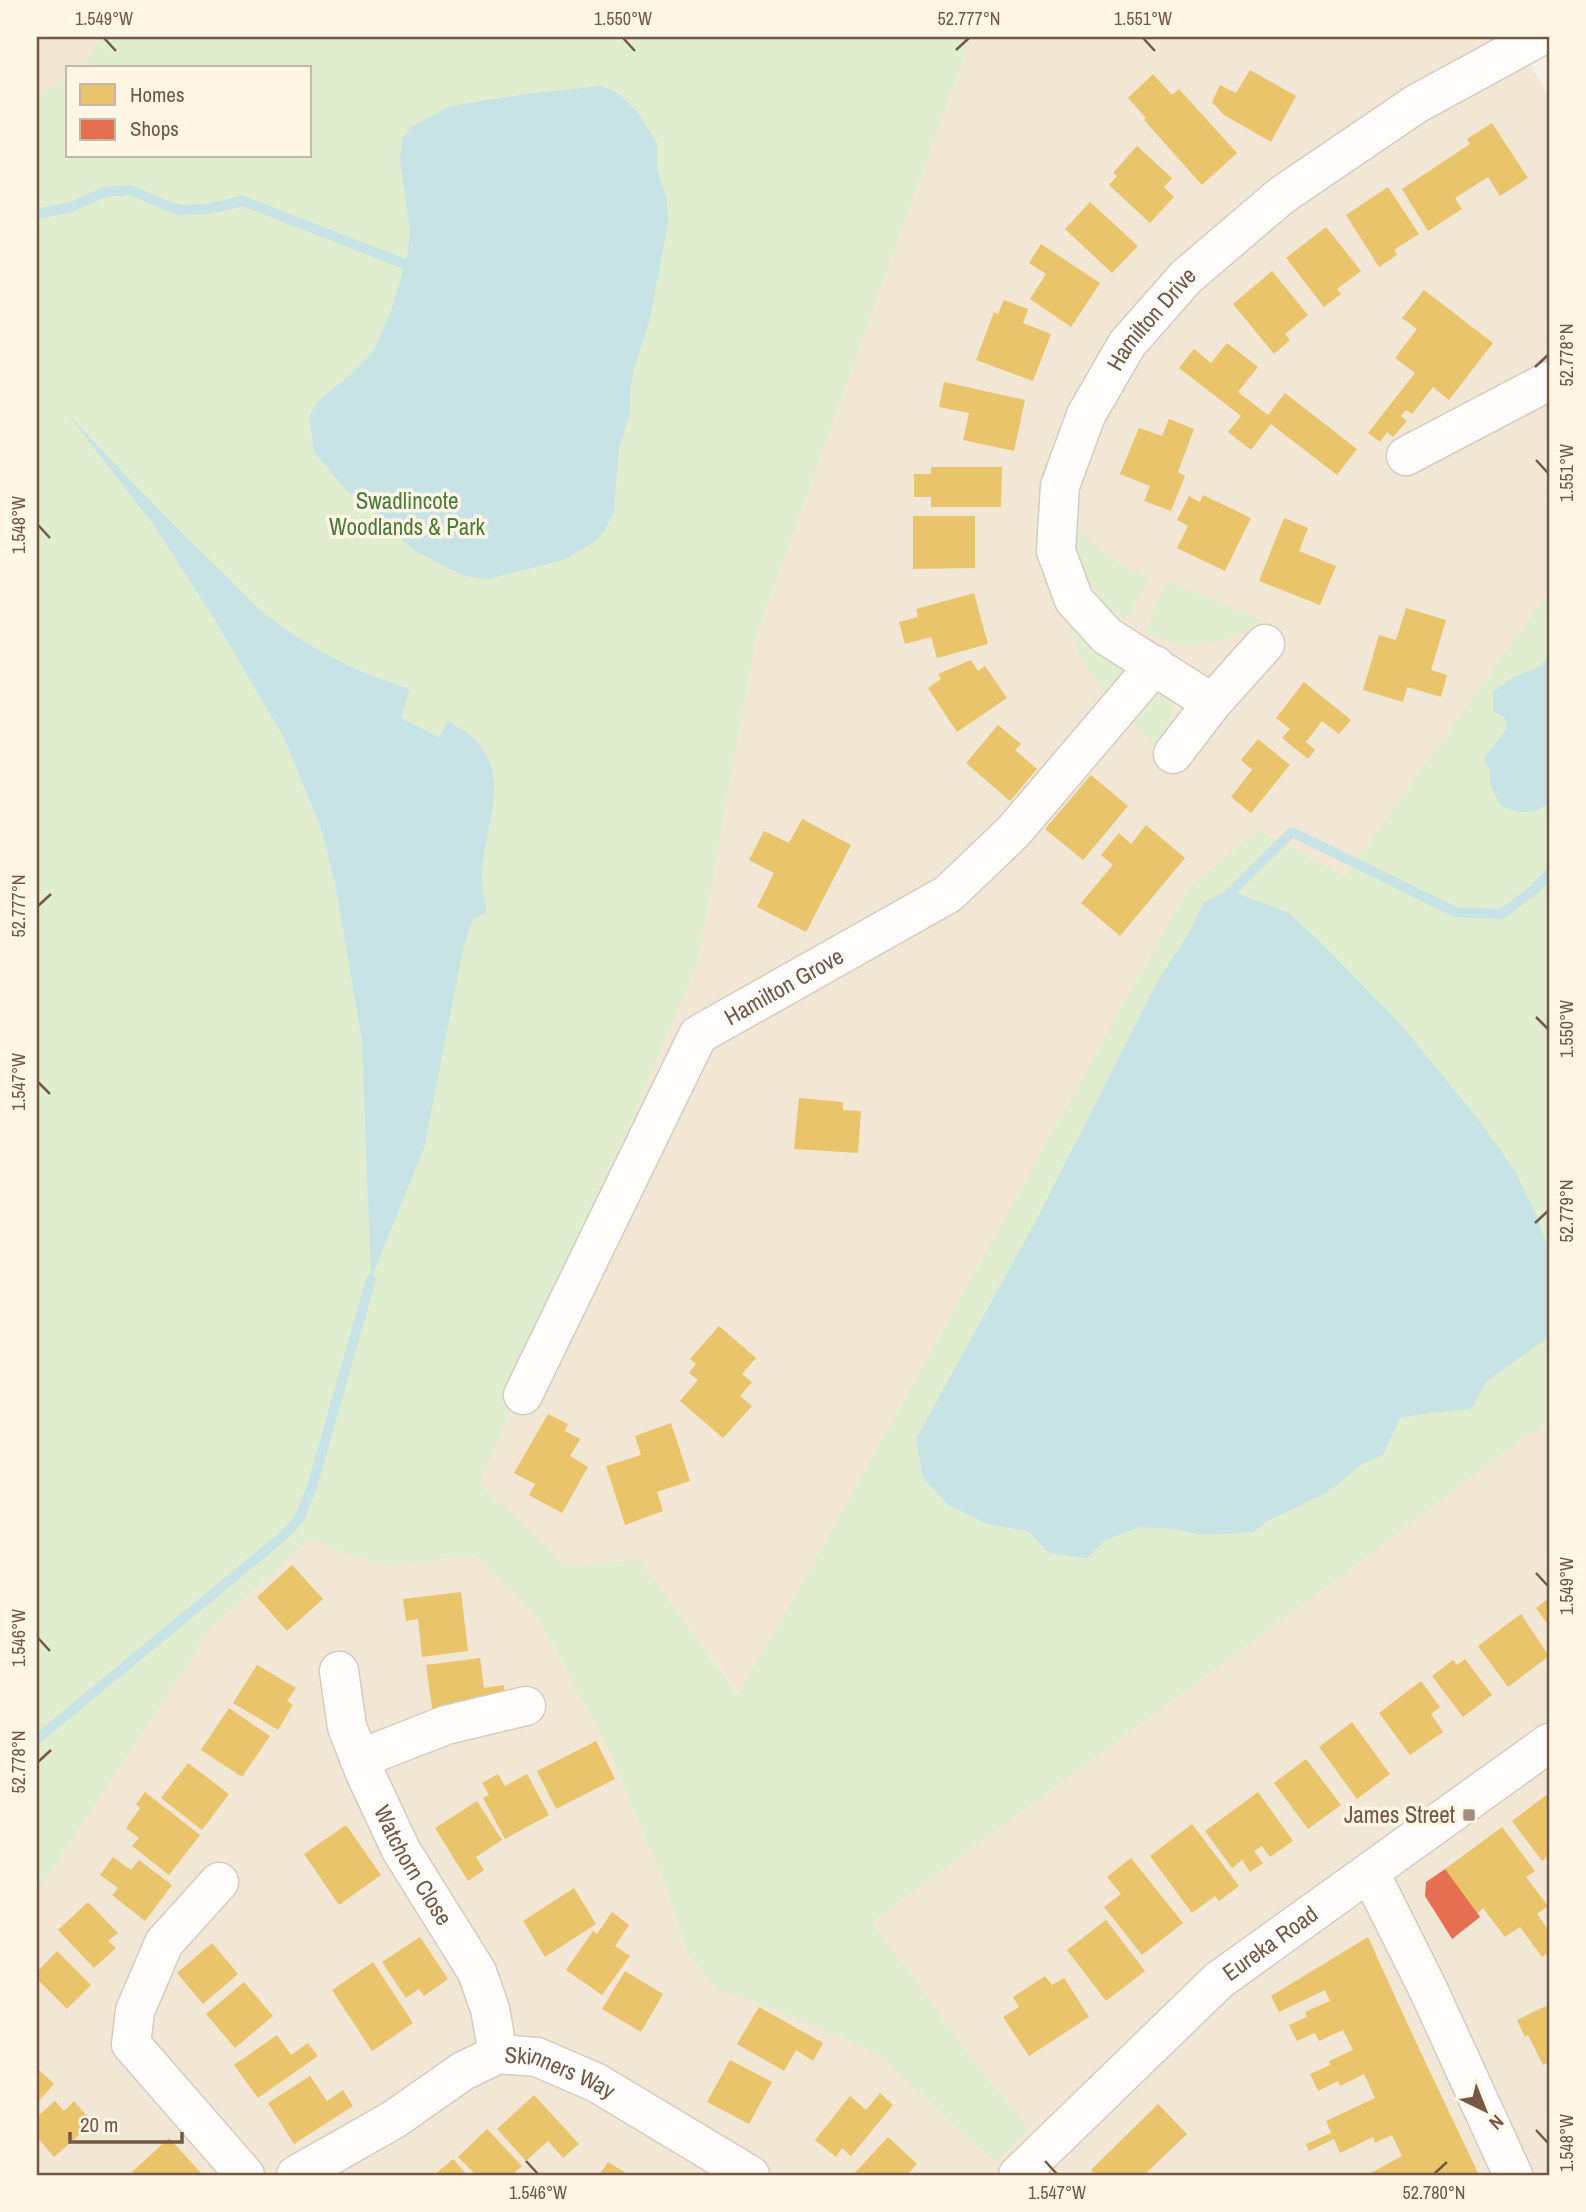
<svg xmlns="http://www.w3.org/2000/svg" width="1586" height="2212" font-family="'Archivo Narrow',sans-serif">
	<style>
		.residential { fill: #f2e7d5 }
		.green { fill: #e0edcf }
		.water { fill: #c7e3e6 }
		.homes { fill: #e9c46a }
		.shops { fill: #e76f51 }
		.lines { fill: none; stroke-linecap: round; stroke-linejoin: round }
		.stream { stroke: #c7e3e6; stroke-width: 10 }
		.minor-casing { stroke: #d5cbc0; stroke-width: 41 }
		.minor { stroke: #fefdfb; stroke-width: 38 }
		.ticks { fill: none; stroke: #745845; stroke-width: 2.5 }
		.poi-dot { fill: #a28d7d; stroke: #fff6e6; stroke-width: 2.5 }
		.labels { text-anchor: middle; stroke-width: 7; stroke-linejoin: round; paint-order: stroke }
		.street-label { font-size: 23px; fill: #745845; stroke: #fff6e6 }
		.park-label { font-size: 23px; fill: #4c7b3d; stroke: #fff6e6 }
		.poi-label { font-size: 23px; fill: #745845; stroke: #fff6e6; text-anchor: end }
		.neatline { fill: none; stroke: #745845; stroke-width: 2.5 }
		.ticks-label { font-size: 18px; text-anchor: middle; fill: #745845 }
	</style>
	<rect width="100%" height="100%" fill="#f6f0e5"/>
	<g class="residential">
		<path d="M37 37H101L85 67 68 68V77L37 97Z"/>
		<path d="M971 37H1514L1549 97V591L1345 876 1258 830 739 1694 639 1559 567 1567 480 1484 698 962 756 637Z"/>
		<path d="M1549 1421V2175H37V1893L210 1629 312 1538 336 1550 387 1566 475 1555 540 1621 607 1746 666 1887 687 1953 718 1990 780 2011 878 2054 995 2163 1030 2130 986 2077 872 1922 1340 1577 1519 1441Z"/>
	</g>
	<g class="green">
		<path d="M102 37H971L756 637 698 962 480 1484 567 1567 639 1559 738 1694 792 1602 1188 888 1258 830 1345 876 1549 591V1421L1519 1441 1340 1577 872 1922 986 2077 1030 2130 995 2163 878 2054 780 2011 718 1990 687 1953 666 1887 607 1746 540 1621 475 1555 387 1566 336 1550 312 1538 210 1629 37 1893V97L68 77V156H310V68H82Z"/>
		<path d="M1073 516C1088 550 1116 563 1149 578L1126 621C1087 592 1075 564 1073 516Z"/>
		<path d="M1167 582 1264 621C1221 645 1191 652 1144 633Z"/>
		<path d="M1078 616 1131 661 1110 700 1084 663 1066 621Z"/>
		<path d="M1159 685C1162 689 1168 694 1170 699 1175 715 1167 735 1161 749L1126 718Z"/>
	</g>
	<g class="water">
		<path d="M602 86 619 94 638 113 657 143V169L667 201 668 223 650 319 633 372 630 391V413L619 448 614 511 606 528 597 540 566 559 489 579 464 576 415 551 392 531 368 506 346 490 314 452 309 416 318 401 348 377 373 352 391 312 407 256 410 231 400 160 402 139 411 127 451 106 526 94Z"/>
		<path d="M67 413C118 467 168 521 221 571 238 587 253 606 272 619 313 651 361 674 410 689L401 718 439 737 448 721C455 726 464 730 471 736 515 776 483 826 482 874 481 886 485 900 487 912L472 920 464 945 424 1148 371 1279 362 1040 335 883 321 828 284 738 215 620 153 524Z"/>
		<path d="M1549 652V803C1535 815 1516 814 1500 805L1490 784V771L1484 759 1507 728 1504 717 1493 711V691C1502 686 1510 679 1518 675 1535 669 1541 670 1549 652Z"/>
		<path d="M1229 890 1289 913 1321 943 1403 1027 1481 1123 1515 1171 1538 1219 1549 1253V1337L1487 1381 1471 1409 1429 1413 1400 1418 1383 1455 1362 1464 1328 1492 1268 1521 1253 1532 1203 1535 1174 1529 1140 1527 1105 1540 1087 1558 1049 1553 1028 1531 987 1524 948 1505 923 1478 916 1439 1038 1217 1156 984 1190 931 1204 902Z"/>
	</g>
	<g class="homes">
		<path d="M1250 70 1296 96 1271 142 1224 115 1212 102 1220 85 1236 93Z"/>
		<path d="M1153 74 1172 95 1179 89 1237 153 1202 185 1144 120 1146 118 1128 98Z"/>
		<path d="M1492 123 1528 178 1500 196 1488 177 1455 198 1462 209 1428 231 1402 189 1470 144 1467 139Z"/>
		<path d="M1137 146 1172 178 1164 187 1174 197 1150 223 1109 185 1117 176 1113 173Z"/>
		<path d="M1388 187 1419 234 1394 250 1397 255 1379 267 1346 215Z"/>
		<path d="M1090 202 1138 246 1112 273 1065 229Z"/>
		<path d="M1326 227 1361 271 1337 289 1341 294 1324 307 1286 258Z"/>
		<path d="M1041 244 1100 283 1071 327 1030 299 1046 274 1029 263Z"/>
		<path d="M1272 271 1308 315 1285 334 1290 340 1274 354 1233 304Z"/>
		<path d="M1424 290 1493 343 1449 400 1433 387 1412 414 1406 410 1401 416 1407 421 1393 437 1387 432 1380 442 1368 433 1415 373 1395 358 1417 329 1402 318Z"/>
		<path d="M1004 300 1028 309 1023 323 1051 334 1033 381 976 360 994 312 998 314Z"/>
		<path d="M1227 343 1258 367 1238 392 1268 415 1285 393 1357 449 1337 475 1271 424 1251 450 1228 432 1241 416 1179 368 1194 349 1211 363Z"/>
		<path d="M944 382 1025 400 1014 451 963 440 969 413 939 407Z"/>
		<path d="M1169 419 1194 429 1178 472 1185 476 1171 511 1144 501 1150 486 1120 474 1139 428 1162 436Z"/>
		<path d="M931 467H1002L1001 507H931V497H914V474H931Z"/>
		<path d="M1203 495 1251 518 1225 571 1177 548 1188 526 1177 520 1189 496 1200 502Z"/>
		<path d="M913 516H975V568L913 569Z"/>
		<path d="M1284 518 1308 528 1299 551 1336 566 1320 605 1259 581Z"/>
		<path d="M974 593 988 644 937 658 931 637 905 644 899 622 918 617 916 609Z"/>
		<path d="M1406 608 1446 620 1431 670 1447 675 1441 697 1407 687 1403 702 1363 690 1379 635 1396 640Z"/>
		<path d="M971 660 978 671 985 666 1007 698 957 732 928 688 941 679 938 674Z"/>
		<path d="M1304 682 1351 720 1339 734 1322 721 1306 742 1315 750 1308 759 1282 738 1290 729 1276 718Z"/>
		<path d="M998 725 1021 744 1015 750 1037 769 1010 801 966 763Z"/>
		<path d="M1258 739 1290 765 1251 813 1231 797 1252 770 1241 760Z"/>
		<path d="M1091 775 1128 806 1083 860 1045 829Z"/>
		<path d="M802 819 851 845 806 932 757 907 774 873 749 860 764 831 789 843Z"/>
		<path d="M1146 825 1185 858 1120 936 1081 903 1113 865 1101 855 1119 833 1131 844Z"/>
		<path d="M799 1098 843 1102V1110L861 1111 858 1153 794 1149Z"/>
		<path d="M719 1326 756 1358 742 1374 752 1382 740 1396 752 1406 723 1438 680 1401 698 1380 689 1373 696 1364 690 1359Z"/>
		<path d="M548 1414 568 1424 565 1431 580 1439 570 1456 588 1467 562 1513 529 1495 535 1484 514 1473Z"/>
		<path d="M671 1423 690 1481 657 1492 663 1511 625 1525 606 1466 641 1455 635 1436Z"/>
		<path d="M292 1565 323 1599 287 1631 257 1597Z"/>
		<path d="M461 1592 468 1651 422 1657 418 1619 406 1621 403 1599Z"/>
		<path d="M1549 1598V1626L1536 1608Z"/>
		<path d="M1521 1614 1549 1656 1508 1687 1478 1646Z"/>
		<path d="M480 1658 484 1688 504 1685 506 1705 433 1715 426 1665Z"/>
		<path d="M1465 1659 1492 1695 1463 1717 1432 1676 1453 1660 1457 1665Z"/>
		<path d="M257 1665 296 1688 287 1701 293 1705 278 1730 233 1703Z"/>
		<path d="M1421 1681 1440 1707 1431 1714 1443 1732 1410 1755 1379 1713Z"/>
		<path d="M229 1708 270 1736 242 1777 201 1750Z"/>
		<path d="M1352 1722 1390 1774 1357 1799 1319 1747Z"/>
		<path d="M596 1741 615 1779 556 1809 537 1771Z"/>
		<path d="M1306 1759 1341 1805 1308 1829 1274 1783Z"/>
		<path d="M188 1763 229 1794 202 1830 161 1798Z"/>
		<path d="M498 1774 505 1786 527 1774 549 1815 505 1839 483 1798 489 1795 482 1783Z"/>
		<path d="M145 1792 200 1835 169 1875 132 1846 139 1838 126 1828 140 1808 136 1804Z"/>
		<path d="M1258 1792 1293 1841 1270 1857 1262 1846 1254 1851 1263 1863 1250 1872 1242 1860 1232 1868 1205 1831Z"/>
		<path d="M1549 1793V1855L1542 1861 1512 1821Z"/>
		<path d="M477 1801 502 1840 476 1857 484 1870 468 1881 435 1828Z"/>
		<path d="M1192 1824 1239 1886 1219 1901 1215 1896 1192 1913 1150 1856Z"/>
		<path d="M346 1825 381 1875 339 1905 304 1854Z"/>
		<path d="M1502 1827 1535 1871 1526 1877 1548 1906 1537 1914 1549 1931V1952L1542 1957 1520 1927 1505 1937 1483 1908 1477 1914 1445 1869Z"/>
		<path d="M113 1857 131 1870 139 1860 172 1885 145 1921 112 1895 118 1888 100 1875Z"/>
		<path d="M1131 1858 1183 1923 1142 1955 1104 1907 1121 1894 1107 1877Z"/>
		<path d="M574 1888 596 1924 545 1957 523 1921Z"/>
		<path d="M88 1902 118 1933 108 1941 116 1948 94 1968 58 1930Z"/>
		<path d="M612 1912 629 1925 615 1946 630 1956 602 1995 566 1970 593 1931 597 1934Z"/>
		<path d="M1106 1920 1145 1971 1106 2001 1067 1950Z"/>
		<path d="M420 1937 448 1979 424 1996 419 1989 406 1998 382 1962Z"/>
		<path d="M1368 1937 1413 2036 1479 2175H1367L1402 2156 1392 2135 1375 2143 1373 2137 1340 2153 1334 2139 1309 2151 1306 2144 1331 2133 1326 2121 1375 2098 1364 2074 1340 2086 1338 2081 1318 2091 1314 2082 1310 2074 1330 2065 1329 2061 1353 2050 1343 2030 1319 2041 1315 2033 1297 2041 1289 2025 1307 2017 1305 2012 1330 2001 1325 1990 1279 2012 1271 1996Z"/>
		<path d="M212 1943 238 1974 203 2004 177 1973Z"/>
		<path d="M57 1951 91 1985 67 2009 37 1979V1972Z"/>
		<path d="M373 1962 413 2023 372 2051 332 1990Z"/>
		<path d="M625 1971 663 1994 641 2032 602 2009Z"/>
		<path d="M1045 1976 1052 1985 1064 1978 1089 2017 1029 2056 1003 2017 1019 2007 1013 1997Z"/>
		<path d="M244 1982 273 2016 235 2048 206 2014Z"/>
		<path d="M1546 2006 1549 2013V2062L1543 2065 1528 2035 1525 2037 1517 2020Z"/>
		<path d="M759 2007 823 2043 813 2061 796 2050 784 2071 737 2044Z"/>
		<path d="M277 2035 291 2055 308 2043 318 2056 258 2098 234 2065Z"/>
		<path d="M730 2060 772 2082 749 2124 707 2102Z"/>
		<path d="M37 2068 54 2084 37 2103Z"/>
		<path d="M310 2076 327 2101 343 2090 353 2106 294 2144 268 2103Z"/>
		<path d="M880 2093 893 2105 851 2156 842 2148 836 2157 815 2140 850 2096 866 2110Z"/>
		<path d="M534 2095 579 2144 563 2158 548 2141 526 2161 497 2129Z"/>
		<path d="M55 2101 64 2111 74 2101 93 2123 54 2157 37 2137V2117Z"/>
		<path d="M1158 2104 1187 2134 1144 2175H1096L1091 2170Z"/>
		<path d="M487 2129 522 2166 512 2175H476L458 2157Z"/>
		<path d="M888 2137 917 2164 907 2175H853Z"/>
		<path d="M169 2138 201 2173 198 2175H135L132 2172Z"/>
		<path d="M453 2159 467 2175H434Z"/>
		<path d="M608 2162 629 2175H599Z"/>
	</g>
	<path class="shops" d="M1445 1869 1480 1917 1452 1939 1425 1896 1426 1882Z"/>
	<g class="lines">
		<g class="stream">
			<path d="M37 214 71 207 104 192 130 190 178 210 207 209 243 201 405 264"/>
			<path d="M1225 898 1292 832 1455 912 1502 914 1535 889 1549 874"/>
			<path d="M37 1739 281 1538 299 1519 312 1487 371 1279"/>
		</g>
		<g class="minor-casing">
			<g id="minor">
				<path d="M1406 456 1549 381"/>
				<path id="s1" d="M1212 703 1107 636 1074 600 1056 551 1060 486 1086 415 1127 344 1186 277 1282 195 1416 104 1539 37"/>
				<path d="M1173 754 1212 703 1265 644"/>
				<path id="s2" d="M523 1395 698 1035 948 894 1013 832 1155 665"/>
				<path id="s3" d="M339 1671 347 1727 365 1773 401 1850 477 1972 490 2009 498 2054"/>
				<path d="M359 1759 446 1725 526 1706"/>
				<path d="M1370 1873 1428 1989 1513 2175"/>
				<path d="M219 1882 164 1943 135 2011 131 2044 245 2175"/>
				<path id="s4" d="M296 2175 393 2120 463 2071 498 2054 537 2057 597 2083 750 2175"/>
				<path id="s5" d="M1018 2175 1219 1980 1549 1743"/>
			</g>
		</g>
		<use href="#minor" class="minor"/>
	</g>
	<path class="ticks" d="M104 38 116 51M623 38 635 51M1143 38 1155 51M956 50 969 38M1535 367 1548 355M1536 460 1548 473M38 525 50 538M38 906 51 894M1536 1017 1548 1029M38 1082 50 1094M1535 1223 1548 1211M1536 1573 1548 1586M38 1638 50 1651M38 1762 51 1750M1536 2130 1548 2143M526 2161 538 2174M1045 2161 1057 2174M1434 2174 1447 2162"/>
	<rect class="poi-dot" x="1462" y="1808" width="14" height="14" rx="3.5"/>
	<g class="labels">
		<g class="street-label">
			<text dy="8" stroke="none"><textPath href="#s1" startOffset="483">Hamilton Drive</textPath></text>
			<text dy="8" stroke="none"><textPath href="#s2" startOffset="499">Hamilton Grove</textPath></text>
			<text dy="8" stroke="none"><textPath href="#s3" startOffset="210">Watchorn Close</textPath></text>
			<text dy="8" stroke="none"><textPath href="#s5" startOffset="343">Eureka Road</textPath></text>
			<text dy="8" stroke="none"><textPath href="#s4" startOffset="301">Skinners Way</textPath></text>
		</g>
		<g class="park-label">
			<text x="407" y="509">Swadlincote<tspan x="407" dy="26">Woodlands &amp; Park</tspan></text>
		</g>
		<g class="poi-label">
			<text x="1455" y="1823">James Street</text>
		</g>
	</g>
	<rect width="1586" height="2212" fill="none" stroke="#fff6e6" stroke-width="77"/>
	<rect x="66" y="66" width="245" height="91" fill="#fff6e6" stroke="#c7b7a6" stroke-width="2"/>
	<rect x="80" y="84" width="35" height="21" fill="#e9c46a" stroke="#c7b7a6" stroke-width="2"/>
	<text x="130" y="102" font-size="21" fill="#745845">Homes</text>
	<rect x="80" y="119" width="35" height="21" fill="#e76f51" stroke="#c7b7a6" stroke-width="2"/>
	<text x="130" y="136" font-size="21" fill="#745845">Shops</text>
	<g transform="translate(1485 2110) rotate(137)" stroke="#fff6e6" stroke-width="5" paint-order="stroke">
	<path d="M0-5L12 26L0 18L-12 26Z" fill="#745845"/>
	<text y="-10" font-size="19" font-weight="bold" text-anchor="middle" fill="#745845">N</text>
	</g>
	<path d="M70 2132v10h112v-10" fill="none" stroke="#745845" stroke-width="3.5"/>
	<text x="80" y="2132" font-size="21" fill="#745845" stroke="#fff6e6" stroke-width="5" paint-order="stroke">20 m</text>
	<rect x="38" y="38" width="1510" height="2136" class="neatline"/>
	<g class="ticks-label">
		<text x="104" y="25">1.549°W</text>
		<text x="623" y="25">1.550°W</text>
		<text x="969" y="25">52.777°N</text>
		<text x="1143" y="25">1.551°W</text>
		<text transform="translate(1567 355) rotate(-90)" y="6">52.778°N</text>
		<text transform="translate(1567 473) rotate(-90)" y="6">1.551°W</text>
		<text transform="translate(19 525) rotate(-90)" y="6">1.548°W</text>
		<text transform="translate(19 906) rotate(-90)" y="6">52.777°N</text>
		<text transform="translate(1567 1029) rotate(-90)" y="6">1.550°W</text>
		<text transform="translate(19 1082) rotate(-90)" y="6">1.547°W</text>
		<text transform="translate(1567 1211) rotate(-90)" y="6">52.779°N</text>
		<text transform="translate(1567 1586) rotate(-90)" y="6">1.549°W</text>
		<text transform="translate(19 1638) rotate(-90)" y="6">1.546°W</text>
		<text transform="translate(19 1762) rotate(-90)" y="6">52.778°N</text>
		<text transform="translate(1567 2143) rotate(-90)" y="6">1.548°W</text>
		<text x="538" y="2199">1.546°W</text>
		<text x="1057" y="2199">1.547°W</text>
		<text x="1434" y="2199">52.780°N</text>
	</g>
</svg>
